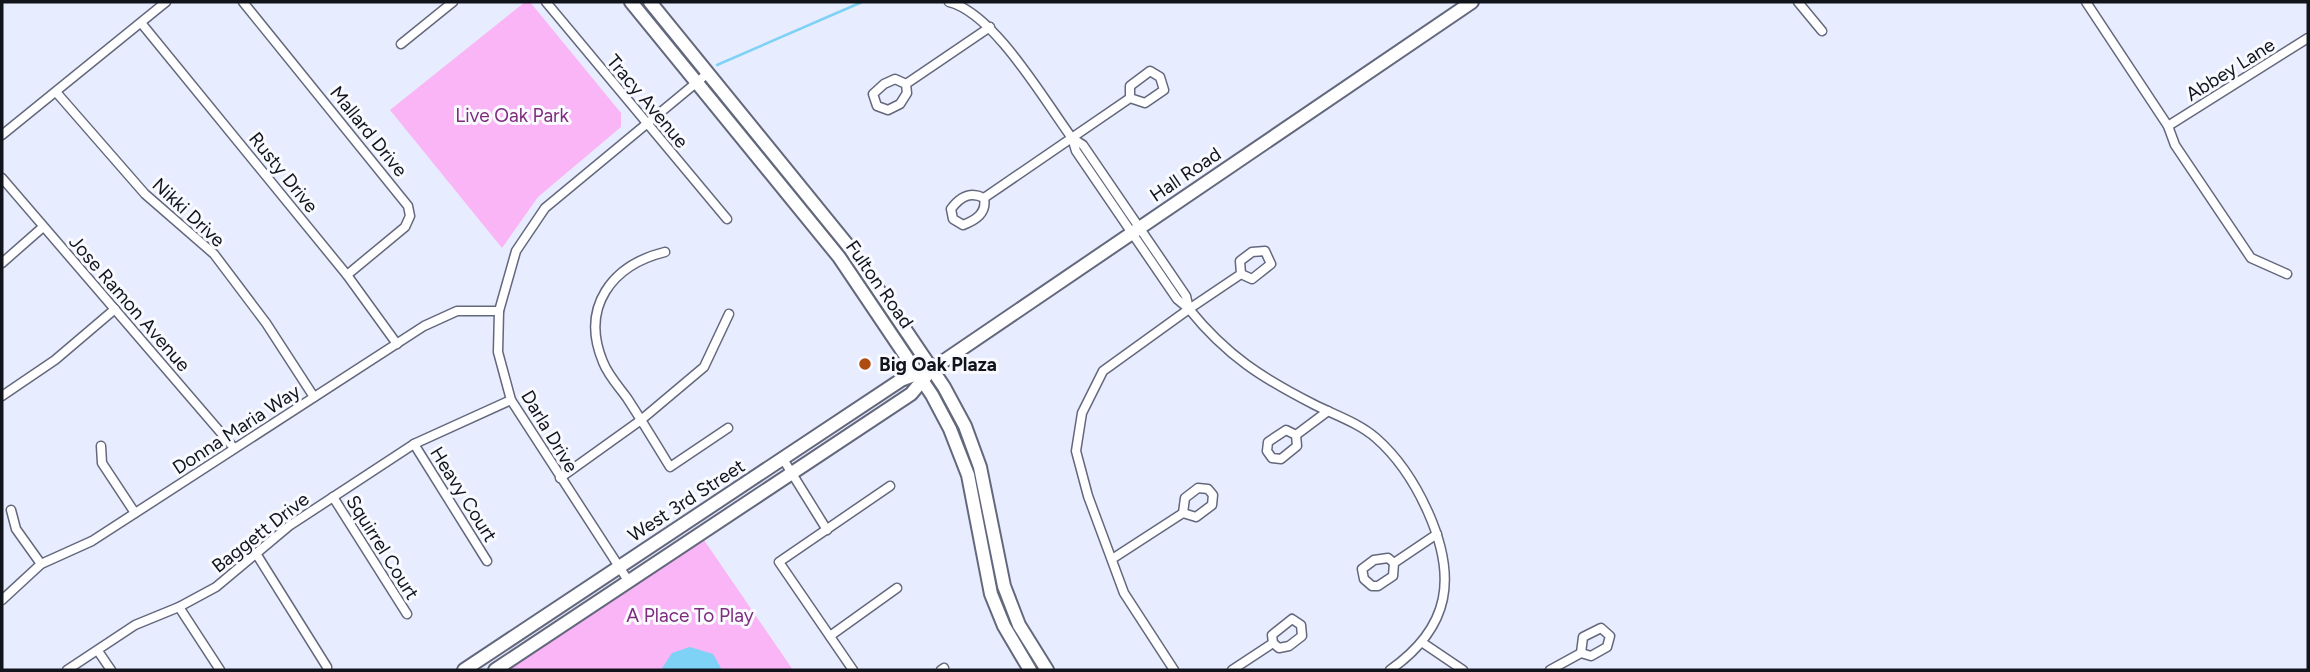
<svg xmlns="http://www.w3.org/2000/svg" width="2310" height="672" font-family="Figtree,sans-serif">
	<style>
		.green { fill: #f9b5f5 }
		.water { fill: #7dd2f5 }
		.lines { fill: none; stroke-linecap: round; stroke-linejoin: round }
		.stream { stroke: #7dd2f5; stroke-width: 2.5 }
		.street-casing { stroke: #64687c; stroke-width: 11 }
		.secondary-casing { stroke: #64687c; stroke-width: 16 }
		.street { stroke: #fff; stroke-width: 8 }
		.secondary { stroke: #fff; stroke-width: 12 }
		.poi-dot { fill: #ae4b11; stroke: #f9faff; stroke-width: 2.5 }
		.labels { text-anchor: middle; stroke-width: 6; stroke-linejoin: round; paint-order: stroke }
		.street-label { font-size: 19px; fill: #12141c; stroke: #f9faff }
		.park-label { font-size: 19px; fill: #7d2b7b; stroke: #f9faff }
		.poi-label { font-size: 19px; font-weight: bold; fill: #12141c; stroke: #f9faff; text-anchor: start }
	</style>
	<rect width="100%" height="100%" fill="#e8ecff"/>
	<g class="green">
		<path d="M525 2H530L621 113V127L538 197 502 248 390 110Z"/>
		<path d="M704 540 793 670H508Z"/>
	</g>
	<path class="water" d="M690 647 713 654 722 670H661L672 653Z"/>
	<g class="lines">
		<path class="stream" d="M717 65 862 2"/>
		<g class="street-casing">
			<g id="street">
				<path d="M243 2 408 206 410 216 405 227 347 275"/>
				<path d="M546 2 727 219"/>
				<path d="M949 2C994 13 1044 100 1072 138L1076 151 1177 299 1189 309"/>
				<path d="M1798 2 1822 31"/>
				<path d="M2086 2 2168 126 2175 145 2251 258 2287 274"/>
				<path d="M142 24 347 275 397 344"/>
				<path d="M401 44 453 2"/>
				<path d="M906 84 907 93 900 104 888 110 877 106 873 94 884 84 895 79 906 84 990 27"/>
				<path d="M56 92 145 194 214 254 266 323 314 397"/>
				<path d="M2168 126 2308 38"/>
				<path d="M2 135 166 2"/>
				<path d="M1072 138 1083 145 1186 296 1189 309"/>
				<path d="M2 178 234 448"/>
				<path d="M984 198C987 213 976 220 963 225L953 219 951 209C960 197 970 191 984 198L1130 98 1145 103 1164 90 1160 77 1150 71 1130 86V98"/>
				<path d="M665 252C612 265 580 307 603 362 608 375 619 387 627 398 642 421 656 444 670 467L728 428"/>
				<path d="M2 263 43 227"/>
				<path d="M1189 309 1241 274 1252 279 1271 264 1265 251 1252 252 1240 261 1241 274"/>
				<path d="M2 396 55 360 115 309"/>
				<path d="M1296 435 1297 446 1281 459 1272 458 1267 451 1268 442 1286 430 1296 435 1328 411"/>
				<path d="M414 444 487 561"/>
				<path d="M101 446 102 463 135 513"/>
				<path d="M783 459 827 530"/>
				<path d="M560 478 641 420 704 367 729 314"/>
				<path d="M333 497 407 614"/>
				<path d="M11 510 16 529 41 564"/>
				<path d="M257 555 327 667"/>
				<path d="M1112 559 1183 513 1196 517 1212 505 1213 495 1208 489 1198 488 1185 498 1183 513"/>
				<path d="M1394 563 1393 576 1378 586H1372L1364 579 1362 569 1374 560 1388 558 1394 563 1437 534"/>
				<path d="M629 582 511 400 498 352 499 311 516 251 545 208 708 73"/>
				<path d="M2 600 41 564 92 541 424 326 457 311H499"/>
				<path d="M179 607 220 670"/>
				<path d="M1292 619 1301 625 1302 636 1289 646 1279 648 1273 643 1272 635Z"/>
				<path d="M1601 628 1610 636 1607 647 1591 656 1581 653 1583 637Z"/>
				<path d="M830 636 897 588"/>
				<path d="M1423 643 1463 670"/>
				<path d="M98 651 111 670"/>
				<path d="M67 670 135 625 179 607 216 587 289 526 414 444 511 400"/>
				<path d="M853 670 779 562 890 486"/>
				<path d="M941 670 944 668"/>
				<path d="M1174 670 1124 593 1088 496 1076 451 1082 413 1103 371 1189 309C1227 356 1262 378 1315 405 1335 415 1359 423 1376 438 1400 459 1415 483 1428 512 1457 577 1451 627 1390 670"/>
				<path d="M1232 670 1273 643"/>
				<path d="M1550 670 1581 653"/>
			</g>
		</g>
		<g class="secondary-casing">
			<g id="secondary">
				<path d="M631 2 839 257 932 395 950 429 968 475 991 594 1004 626 1030 670"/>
				<path d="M650 2 850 248 944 387 965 426 980 467 1004 586 1019 625 1047 670"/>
				<path d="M464 670 901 380 925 371"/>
				<path d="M495 670 911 394 932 369 1472 2"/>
			</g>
		</g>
		<use href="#street" class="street"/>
		<use href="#secondary" class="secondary"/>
	</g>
	<circle class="poi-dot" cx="865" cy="364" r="7"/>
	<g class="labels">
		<g class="street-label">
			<text transform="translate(2230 69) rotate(-32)" y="7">Abbey Lane</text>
			<text transform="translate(648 101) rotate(50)" y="7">Tracy Avenue</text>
			<text transform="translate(369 131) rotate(51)" y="7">Mallard Drive</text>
			<text transform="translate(284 172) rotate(51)" y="7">Rusty Drive</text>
			<text transform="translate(1185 174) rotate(-34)" y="7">Hall Road</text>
			<text transform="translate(189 212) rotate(43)" y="7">Nikki Drive</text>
			<text transform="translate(880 284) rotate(55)" y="7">Fulton Road</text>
			<text transform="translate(130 303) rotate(49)" y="7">Jose Ramon Avenue</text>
			<text transform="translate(236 429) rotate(-33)" y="7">Donna Maria Way</text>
			<text transform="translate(550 431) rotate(59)" y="7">Darla Drive</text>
			<text transform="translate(464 494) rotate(58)" y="7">Heavy Court</text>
			<text transform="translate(686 500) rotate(-33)" y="7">West 3rd Street</text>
			<text transform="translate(260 532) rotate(-38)" y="7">Baggett Drive</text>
			<text transform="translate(383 547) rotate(58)" y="7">Squirrel Court</text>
		</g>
		<g class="park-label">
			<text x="512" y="122">Live Oak Park</text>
			<text x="690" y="622">A Place To Play</text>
		</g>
		<g class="poi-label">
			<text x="879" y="371">Big Oak Plaza</text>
		</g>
	</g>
	<rect width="2310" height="672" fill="none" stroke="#12141c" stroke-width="7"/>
</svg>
